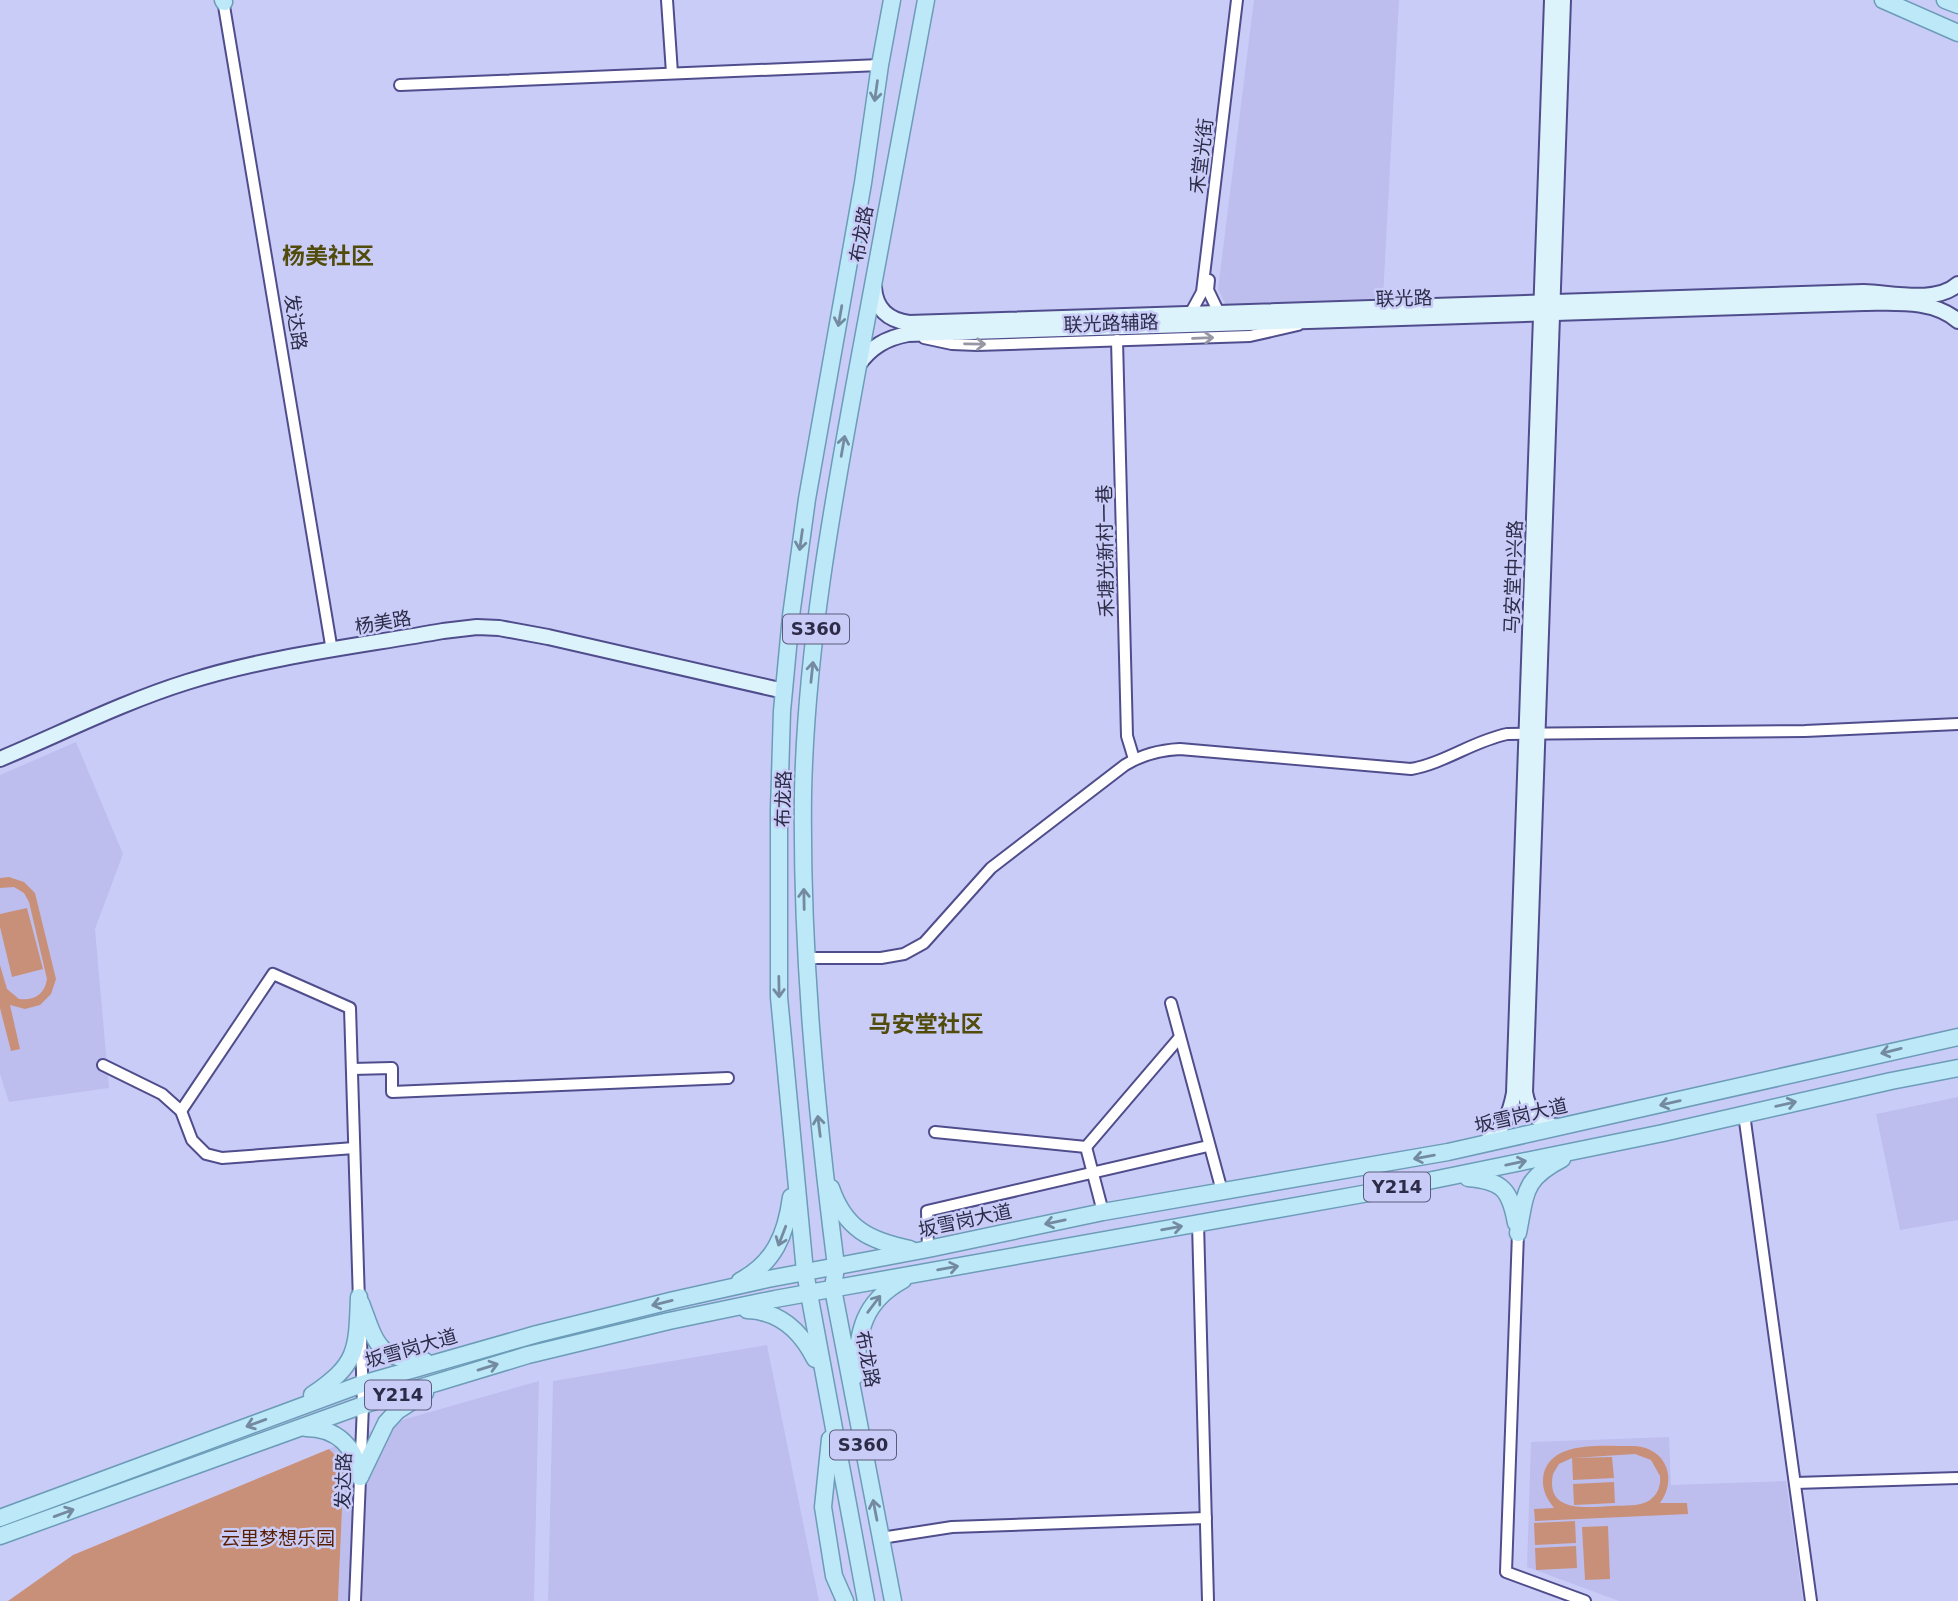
<svg xmlns="http://www.w3.org/2000/svg" width="1958" height="1601" font-family="'DejaVu Sans','Noto Sans SC',sans-serif">
	<style>
		.built { fill: #bdbeee }
		.green { fill: #c99079; fill-rule: evenodd }
		.lines { fill: none; stroke-linecap: round; stroke-linejoin: round }
		.street-casing { stroke: #504d8c; stroke-width: 14 }
		.secondary-casing { stroke: #504d8c; stroke-width: 18 }
		.primary-casing { stroke: #6c9cb7; stroke-width: 19 }
		.street { stroke: #fff; stroke-width: 10 }
		.secondary { stroke: #ddf3fb; stroke-width: 14 }
		.primary { stroke: #bce8f8; stroke-width: 16 }
		.oneway { stroke: #748aa0 }
		.oneway2 { stroke: #9696a4 }
		.labels { text-anchor: middle; stroke-width: 5; stroke-linejoin: round; paint-order: stroke }
		.shield { fill: #caccf8; stroke: #5b5c7d; stroke-width: 2 }
		.shield-label { font-size: 18px; font-weight: bold; fill: #2c2c48 }
		.street-label { font-size: 19px; fill: #2c2c48; stroke: #caccf8 }
		.park-label { font-size: 19px; fill: #581e00; stroke: #caccf8 }
		.quarter-label { font-size: 23px; font-weight: bold; fill: #524c0c; stroke: #caccf8 }
	</style>
	<rect width="100%" height="100%" fill="#caccf8"/>
	<g class="built">
		<path d="M1254 0H1399L1383 298 1226 306 1218 289Z"/>
		<path d="M76 742 123 854 95 929 109 1088 9 1102 0 1074V775Z"/>
		<path d="M1958 1097V1220L1900 1230 1876 1114Z"/>
		<path d="M767 1345 819 1601H548L553 1381Z"/>
		<path d="M539 1381 534 1601H338L344 1465 329 1449 388 1424Z"/>
		<path d="M1669 1437 1671 1485 1786 1481 1803 1601H1619L1527 1567 1531 1442Z"/>
	</g>
	<g class="green">
		<path d="M9 877 24 882 35 893 56 979 51 994 40 1005 25 1009 10 1005 20 1049 11 1051 0 1008V965L7 989 19 999C34 1001 45 994 47 979L29 902 24 893 14 887 0 888V878Z"/>
		<path d="M27 908 43 969 12 977 0 927V914Z"/>
		<path d="M1635 1446C1666 1448 1678 1479 1660 1503H1687L1688 1514 1535 1521 1534 1509 1554 1508C1547 1499 1542 1490 1543 1478 1548 1438 1607 1447 1635 1446ZM1635 1454 1651 1460 1660 1476C1661 1485 1658 1494 1650 1500 1640 1507 1624 1505 1612 1506 1588 1507 1545 1514 1553 1474L1559 1464 1572 1458 1573 1480 1614 1478 1612 1457 1573 1458Z"/>
		<path d="M329 1449 344 1464 338 1601H8L73 1555Z"/>
		<path d="M1614 1482 1615 1503 1574 1505 1573 1484Z"/>
		<path d="M1575 1521 1576 1543 1535 1545 1534 1523Z"/>
		<path d="M1608 1526 1610 1579 1585 1580 1582 1527Z"/>
		<path d="M1576 1546 1577 1568 1536 1570 1535 1548Z"/>
	</g>
	<g class="lines">
		<g class="street-casing">
			<g id="street">
				<path d="M223 0 332 651"/>
				<path d="M667 0 672 73"/>
				<path d="M400 85 880 65"/>
				<path d="M1209 280 1208 290 1219 313"/>
				<path d="M1190 314 1202 292 1237 0"/>
				<path d="M924 338 952 344 977 345 1250 336 1298 325"/>
				<path d="M1117 340 1127 736 1134 759"/>
				<path d="M805 958H881L904 954 924 943 991 868 1125 765C1143 754 1160 750 1180 749L1411 769C1445 763 1473 741 1507 734L1805 731 1958 724"/>
				<path d="M1171 1003 1222 1191"/>
				<path d="M103 1065 162 1094 181 1111 192 1140 206 1154 222 1158 354 1148"/>
				<path d="M352 1069 392 1068V1092L728 1078"/>
				<path d="M181 1111 273 974 350 1008 359 1302"/>
				<path d="M1744 1114 1811 1601"/>
				<path d="M935 1132 1086 1147 1180 1037"/>
				<path d="M1086 1147 1103 1212"/>
				<path d="M1198 1223 1208 1601"/>
				<path d="M1518 1233 1506 1572 1585 1601"/>
				<path d="M928 1249 927 1211 1208 1146"/>
				<path d="M1795 1483 1958 1478"/>
				<path d="M881 1538 952 1527 1206 1518"/>
				<path d="M355 1601 363 1405 361 1339"/>
			</g>
		</g>
		<g class="secondary-casing">
			<g id="secondary">
				<path d="M874 288C876 309 888 320 909 323L1864 292C1892 293 1936 304 1958 284"/>
				<path d="M858 365C871 347 886 338 908 334L1864 303C1895 303 1933 299 1958 321"/>
				<path d="M0 759C62 733 123 702 187 682 269 656 359 646 443 631L477 627 499 628 548 637 784 691"/>
				<path d="M1559 1127C1538 1125 1528 1111 1525 1092L1563 0"/>
				<path d="M1485 1143C1503 1129 1510 1115 1514 1093L1552 0"/>
			</g>
		</g>
		<g class="primary-casing">
			<g id="primary">
				<path d="M223 0 224 2"/>
				<path d="M1883 0 1958 33"/>
				<path d="M1945 0 1958 5"/>
				<path d="M1468 1178C1503 1181 1510 1190 1516 1223"/>
				<path d="M831 1188C845 1229 870 1241 910 1249"/>
				<path d="M1518 1233C1526 1193 1523 1179 1562 1159"/>
				<path d="M740 1281C774 1263 786 1235 791 1197"/>
				<path d="M361 1303C376 1343 377 1360 425 1361"/>
				<path d="M747 1310C779 1311 801 1331 815 1359"/>
				<path d="M855 1376C859 1332 861 1303 903 1280"/>
				<path d="M312 1395C358 1364 357 1350 359 1297"/>
				<path d="M306 1428C337 1428 356 1447 360 1477"/>
				<path d="M830 1439 823 1507 834 1576 845 1601"/>
				<path d="M360 1477 386 1423 397 1411 425 1393"/>
				<path d="M0 1518 362 1384 537 1334 674 1300 768 1279 928 1249 1103 1212 1448 1152 1958 1037"/>
				<path d="M0 1536 363 1405 528 1355 669 1321 775 1299 1374 1192 1663 1133 1891 1081 1958 1068"/>
				<path d="M866 1601 805 1272 779 997V810L782 711 791 616 807 499 863 183 880 65 892 0"/>
				<path d="M893 1601 833 1289 836 1266C816 1108 801 953 803 793 806 650 832 507 858 366 881 244 903 122 926 0"/>
			</g>
		</g>
		<use href="#street" class="street"/>
		<use href="#secondary" class="secondary"/>
		<use href="#primary" class="primary"/>
	</g>
	<defs><path id="oneway-shaft" d="M-6 0H5M1.5-3L5.5 0L1.5 3" fill="none" stroke-width="1.6" stroke-linecap="round" stroke-linejoin="round" transform="scale(1.75)"/></defs>
	<g class="oneway">
		<use href="#oneway-shaft" transform="translate(876 91) rotate(98)"/>
		<use href="#oneway-shaft" transform="translate(840 316) rotate(100)"/>
		<use href="#oneway-shaft" transform="translate(843 446) rotate(-80)"/>
		<use href="#oneway-shaft" transform="translate(801 540) rotate(98)"/>
		<use href="#oneway-shaft" transform="translate(812 672) rotate(-84)"/>
		<use href="#oneway-shaft" transform="translate(804 899) rotate(-91)"/>
		<use href="#oneway-shaft" transform="translate(779 987) rotate(89)"/>
		<use href="#oneway-shaft" transform="translate(1891 1051) rotate(166)"/>
		<use href="#oneway-shaft" transform="translate(1670 1103) rotate(167)"/>
		<use href="#oneway-shaft" transform="translate(1786 1104) rotate(-13)"/>
		<use href="#oneway-shaft" transform="translate(819 1126) rotate(-97)"/>
		<use href="#oneway-shaft" transform="translate(1424 1157) rotate(170)"/>
		<use href="#oneway-shaft" transform="translate(1516 1163) rotate(-12)"/>
		<use href="#oneway-shaft" transform="translate(1055 1222) rotate(168)"/>
		<use href="#oneway-shaft" transform="translate(1172 1228) rotate(-10)"/>
		<use href="#oneway-shaft" transform="translate(782 1236) rotate(111)"/>
		<use href="#oneway-shaft" transform="translate(948 1268) rotate(-10)"/>
		<use href="#oneway-shaft" transform="translate(662 1303) rotate(166)"/>
		<use href="#oneway-shaft" transform="translate(874 1304) rotate(-53)"/>
		<use href="#oneway-shaft" transform="translate(488 1367) rotate(-17)"/>
		<use href="#oneway-shaft" transform="translate(256 1423) rotate(160)"/>
		<use href="#oneway-shaft" transform="translate(875 1510) rotate(-101)"/>
		<use href="#oneway-shaft" transform="translate(64 1513) rotate(-20)"/>
	</g>
	<g class="oneway2">
		<use href="#oneway-shaft" transform="translate(1203 338) rotate(-2)"/>
		<use href="#oneway-shaft" transform="translate(975 344) rotate(1)"/>
	</g>
	<g class="labels">
		<g class="shield">
			<rect x="783" y="614.5" width="66" height="29" rx="5"/>
			<rect x="1364" y="1172.5" width="66" height="29" rx="5"/>
			<rect x="365" y="1380.5" width="66" height="29" rx="5"/>
			<rect x="830" y="1430.5" width="66" height="29" rx="5"/>
		</g>
		<g class="shield-label">
			<text x="816" y="635">S360</text>
			<text x="1397" y="1193">Y214</text>
			<text x="398" y="1401">Y214</text>
			<text x="863" y="1451">S360</text>
		</g>
		<g class="street-label">
			<text transform="translate(1201 156) rotate(-83)" y="7">禾堂光街</text>
			<text transform="translate(861 234) rotate(-80)" y="7">布龙路</text>
			<text transform="translate(1404 298) rotate(-2)" y="7">联光路</text>
			<text transform="translate(296 322) rotate(81)" y="7">发达路</text>
			<text transform="translate(1111 323) rotate(-2)" y="7">联光路辅路</text>
			<text transform="translate(1105 551) rotate(-91)" y="7">禾塘光新村一巷</text>
			<text transform="translate(1513 577) rotate(-88)" y="7">马安堂中兴路</text>
			<text transform="translate(383 622) rotate(-10)" y="7">杨美路</text>
			<text transform="translate(783 799) rotate(-89)" y="7">布龙路</text>
			<text transform="translate(1521 1115) rotate(-13)" y="7">坂雪岗大道</text>
			<text transform="translate(965 1220) rotate(-12)" y="7">坂雪岗大道</text>
			<text transform="translate(411 1348) rotate(-16)" y="7">坂雪岗大道</text>
			<text transform="translate(868 1359) rotate(79)" y="7">布龙路</text>
			<text transform="translate(343 1481) rotate(-88)" y="7">发达路</text>
		</g>
		<g class="park-label">
			<text x="278" y="1545">云里梦想乐园</text>
		</g>
		<g class="quarter-label">
			<text x="328" y="264">杨美社区</text>
			<text x="926" y="1032">马安堂社区</text>
		</g>
	</g>
</svg>
